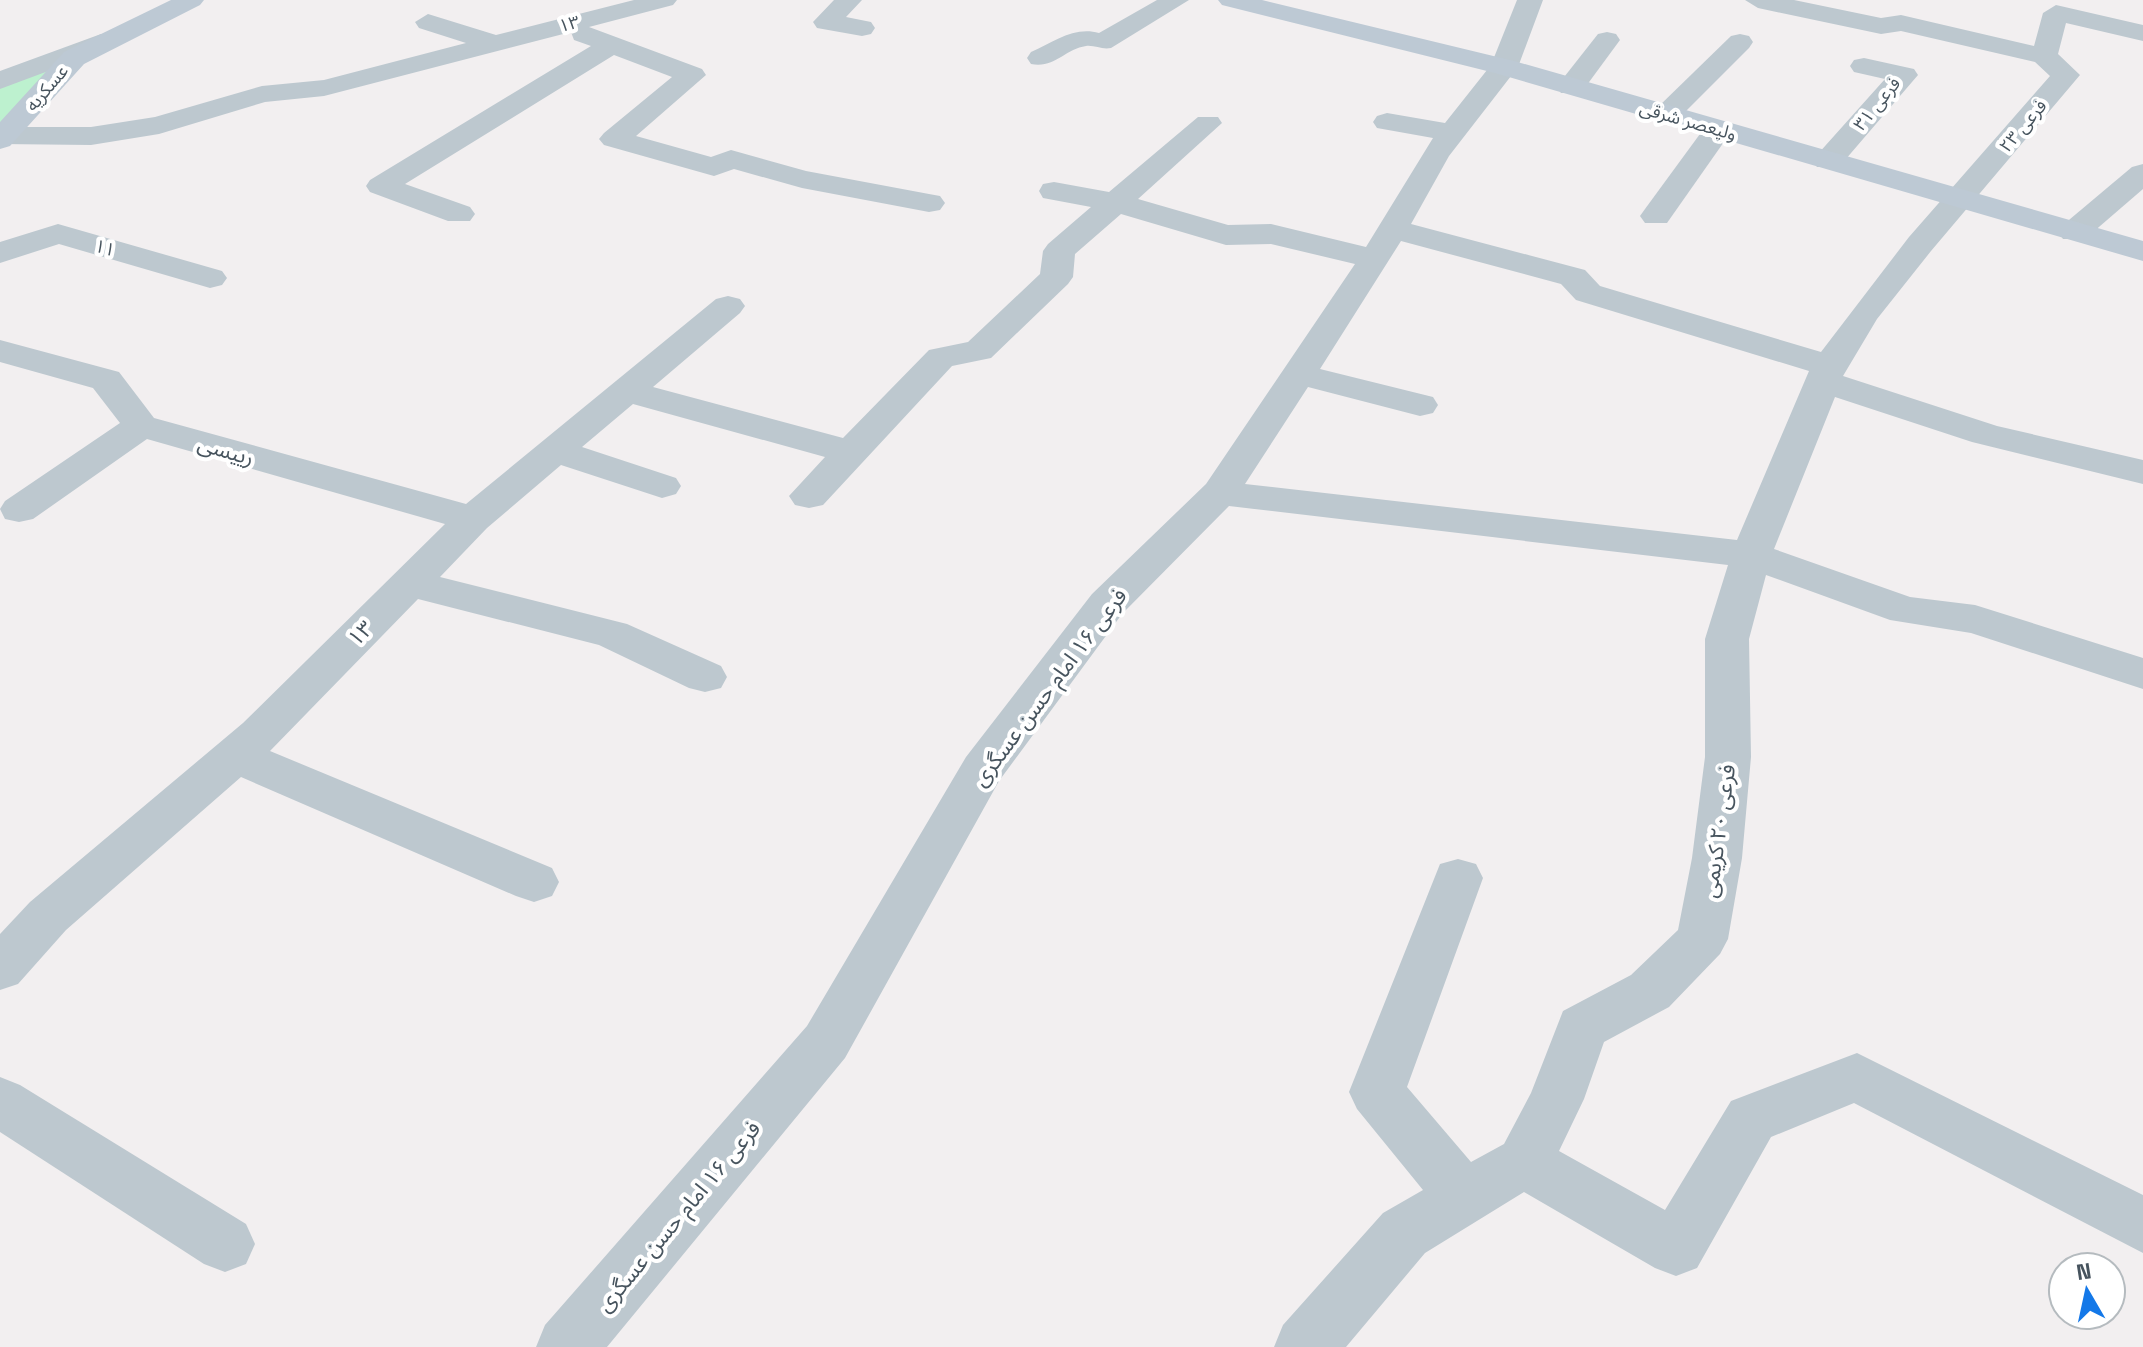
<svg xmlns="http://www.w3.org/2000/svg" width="2143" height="1347" font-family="'Space Grotesk','Noto Sans Arabic',sans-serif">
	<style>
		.green { fill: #bdf1cf }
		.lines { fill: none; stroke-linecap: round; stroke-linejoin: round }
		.street { fill: #bdc8cf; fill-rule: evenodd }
		.secondary { fill: #bdc9d4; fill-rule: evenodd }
		.labels { text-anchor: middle; stroke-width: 8; stroke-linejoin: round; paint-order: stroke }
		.far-street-label { font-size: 18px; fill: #47545e; stroke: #fff }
		.street-label { font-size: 22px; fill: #47545e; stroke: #fff }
	</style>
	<rect width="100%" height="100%" fill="#f2eff0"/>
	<path class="green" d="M101 42 0 140V81Z"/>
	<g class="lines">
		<g class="street">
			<path d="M634 0H677L673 5 589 27 702 69 706 75 636 136 711 157 731 150 806 171 929 194 940 196 945 203 940 210 929 212 802 188 734 169 714 176 604 145 599 139 604 133 672 77 614 55 405 184 470 207 475 214 470 221H448L370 192 366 186 370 180 591 46 574 40 571 32 324 96 265 102 159 134 91 145 0 144V128L5 127H91L155 117 262 86 324 80 466 43 419 28 415 22 428 14 496 35Z"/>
			<path d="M834 0H862L846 17 871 22 875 28 871 34 862 36 817 28 813 22Z"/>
			<path d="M1157 0H1189L1111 48C1102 50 1095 45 1086 46 1065 49 1054 69 1031 64L1027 58 1031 52C1054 42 1074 26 1099 33Z"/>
			<path d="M1517 0H1543L1518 67 1449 156 1411 224 1585 270 1600 286 1821 352 1909 237 2050 76 2035 62 1901 31 1881 34 1758 8 1745 0H1794L1881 18 1901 15 2034 46 2043 13 2056 5 2143 25V41L2066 23 2058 54 2080 75 1931 251 1877 319 1843 376 1997 426 2143 460V484L1972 442 1835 397 1774 549 1910 597 1975 605 2143 658V689L1971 633 1890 620 1766 575 1749 639 1751 757 1742 858 1728 939 1720 954 1669 1007 1604 1042 1584 1099 1559 1151 1665 1210 1731 1101 1857 1053 2143 1195V1253L1854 1103 1771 1137 1697 1268 1676 1276 1655 1268 1524 1192 1425 1253 1346 1347H1274L1283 1325 1383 1213 1423 1190 1357 1109 1349 1092 1440 864 1458 859 1476 864 1483 878 1407 1087 1471 1162 1504 1144 1531 1093 1563 1011 1631 975 1678 930 1692 858 1705 757V639L1728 565 1229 506 1122 614 999 781 845 1058 607 1347H536L545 1325 807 1026 966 757 1092 594 1206 484 1355 264 1271 244 1226 245 1121 214 1075 254 1073 277 1068 284 991 358 952 366 823 505 809 508 795 505 789 496 825 457 633 404 582 447 676 478 681 486 676 494 662 498 561 465 487 528 440 577 627 624 721 666 727 677 721 688 705 692 689 688 599 645 418 599 270 751 552 868 559 882 552 896 534 902 516 896 241 777 66 930 18 984 0 990V934L30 902 243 723 445 524 147 439 33 519 19 522 5 519 0 509 5 501 120 423 93 388 0 362V340L119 372 154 418 466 504 716 299 728 296 740 299 745 306 740 313 653 387 843 438 929 350 968 342 1040 274 1043 251 1048 244 1091 207 1043 198 1039 191 1043 184 1054 182 1109 192 1198 117H1218L1222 123 1138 199 1228 225 1271 224 1366 247 1433 138 1377 128 1373 122 1377 116 1387 113 1445 123 1491 65ZM1401 241 1561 284 1576 300 1809 371 1737 540 1245 484 1308 387 1420 416 1433 413 1438 405 1433 397 1320 369Z"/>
			<path d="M1607 32 1616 34 1620 40 1581 93H1561L1557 87 1561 81 1598 34Z"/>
			<path d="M101 34 110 36 114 42 110 48 0 89V71Z"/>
			<path d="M1740 34 1749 36 1753 42 1749 48 1677 120H1657L1653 114 1657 108 1731 36Z"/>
			<path d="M1864 58 1914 69 1918 75 1839 167H1817L1813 161 1817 155 1885 79 1854 72 1850 66 1854 60Z"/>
			<path d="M1718 120 1728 123 1733 129 1667 223H1645L1640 216 1645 209 1708 123Z"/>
			<path d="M2143 164V189L2085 239H2063L2058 232 2063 225 2132 167Z"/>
			<path d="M58 224 222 271 227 278 222 285 210 288 59 244 0 263V242Z"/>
			<path d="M0 1077 20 1085 246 1224 255 1244 246 1264 225 1272 204 1264 0 1132Z"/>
		</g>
		<g class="secondary">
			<path d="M171 0H204L200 5 84 64 10 146 0 149V122L64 52Z"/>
			<path d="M1218 0H1262L1514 61 2143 241V261L1495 73 1222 5Z"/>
		</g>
	</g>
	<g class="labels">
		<g class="far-street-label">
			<text transform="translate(569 24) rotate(-14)" y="6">۱۳</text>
			<text transform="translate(47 88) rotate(-49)" y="6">عسکریه</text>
			<text transform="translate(1877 104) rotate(-51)" y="6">فرعی ۳۱</text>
			<text transform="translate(1688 121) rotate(16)" y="6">ولیعصر شرقی</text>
			<text transform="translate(2023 126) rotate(-50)" y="6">فرعی ۲۳</text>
			<text transform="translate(105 248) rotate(16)" y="6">۱۱</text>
		</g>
		<g class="street-label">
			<text transform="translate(226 450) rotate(16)" y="8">رییسی</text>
			<text transform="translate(360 633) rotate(-45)" y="8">۱۳</text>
			<text transform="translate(1049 687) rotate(-53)" y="8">فرعی ۱۶ امام حسن عسگری</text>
			<text transform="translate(1718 831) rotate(-82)" y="8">فرعی ۲۰ کریمی</text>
			<text transform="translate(678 1216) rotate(-50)" y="8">فرعی ۱۶ امام حسن عسگری</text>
		</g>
	</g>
	<g transform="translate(2087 1291) rotate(351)"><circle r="38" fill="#ffffff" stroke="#b5bbbf" stroke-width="2"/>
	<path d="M0-6L14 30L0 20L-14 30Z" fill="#1478e8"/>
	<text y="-12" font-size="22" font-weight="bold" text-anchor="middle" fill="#47545e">N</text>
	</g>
</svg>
